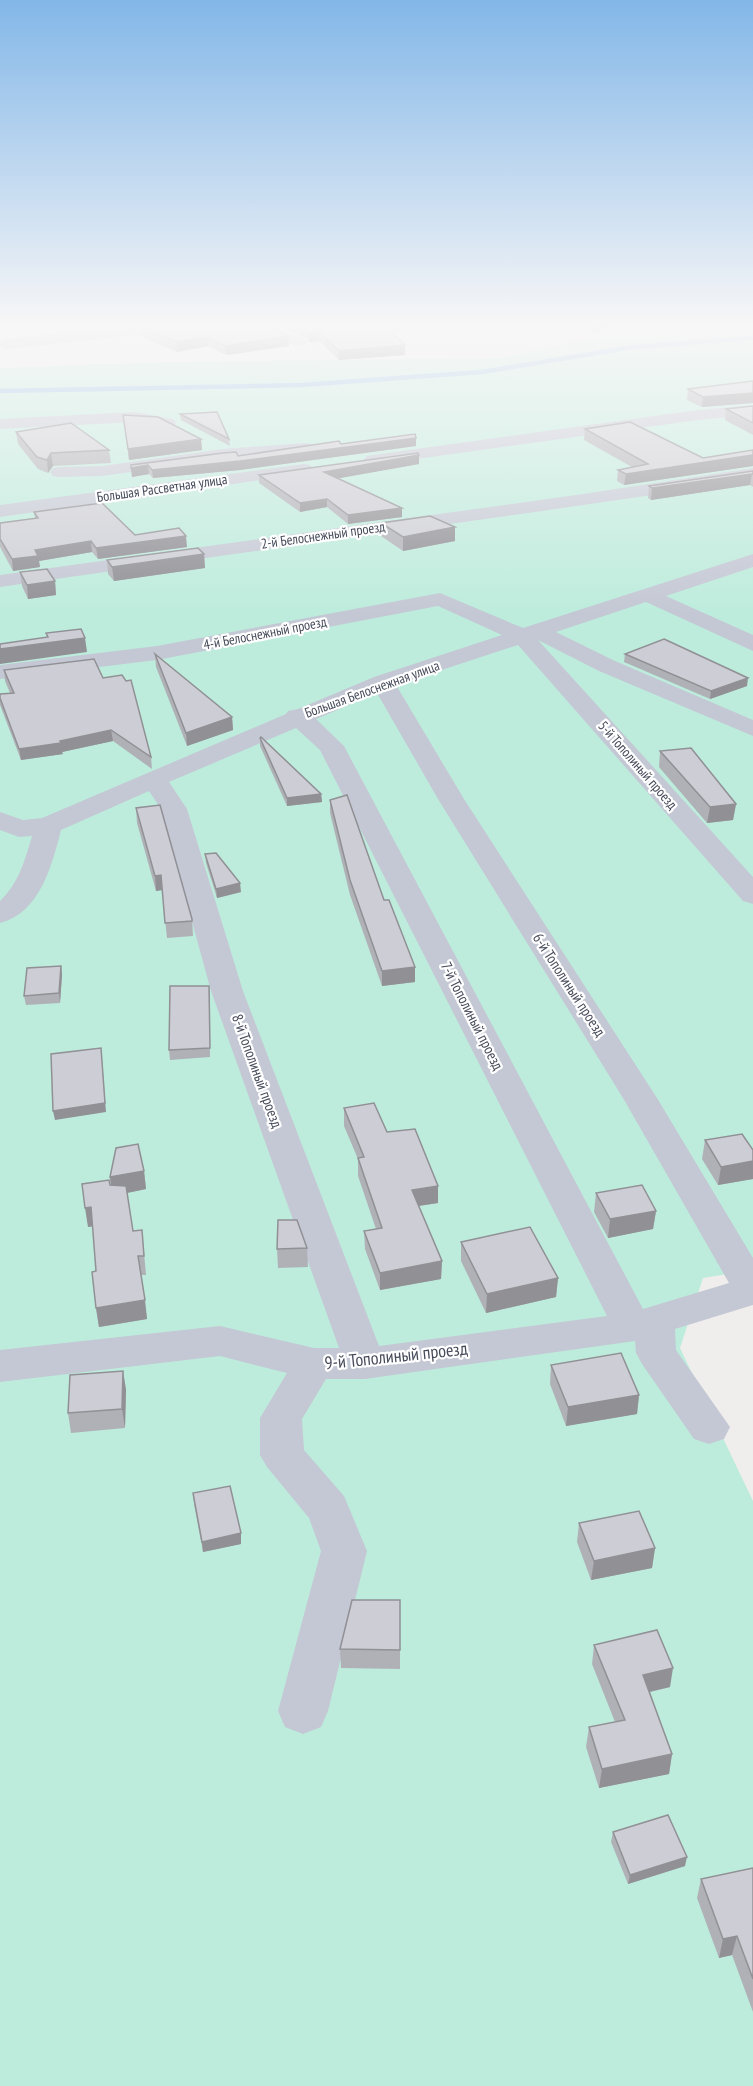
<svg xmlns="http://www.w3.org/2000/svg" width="753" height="2086" font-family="'PT Sans Narrow',sans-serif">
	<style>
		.green { fill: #bdecdc }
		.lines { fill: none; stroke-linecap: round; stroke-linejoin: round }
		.stream { stroke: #8cbce7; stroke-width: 4.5 }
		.minor { fill: #c4c8d4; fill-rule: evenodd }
		.wall { fill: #b0b1b7 }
		.shaded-wall { fill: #909095 }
		.building { fill: #cdced5; stroke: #909095; stroke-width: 1.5 }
		.labels { text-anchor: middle; stroke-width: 4.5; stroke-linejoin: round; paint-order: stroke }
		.far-street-label { font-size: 14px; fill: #464b5a; stroke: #fff }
		.street-label { font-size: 15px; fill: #464b5a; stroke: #fff }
		.near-street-label { font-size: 18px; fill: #464b5a; stroke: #fff }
	</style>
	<rect width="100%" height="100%" fill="#f0eeed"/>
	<path class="green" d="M753 323V1270L703 1278 680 1348 753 1501V2086H0V368L157 362 499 358 625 331Z"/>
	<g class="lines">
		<path class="stream" d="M0 391 301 385 482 372 633 347 753 338"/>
		<g class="minor">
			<path d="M153 323H193L186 327 103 339 6 349 0 346 1 341 6 339Z"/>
			<path d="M244 323H265L305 340 307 343 305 346H295Z"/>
			<path d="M372 323H393L404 330 397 334Z"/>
			<path d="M753 405V415L698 420 373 465 367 464 364 460 367 456 373 455 698 410Z"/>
			<path d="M135 412 173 419 176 423 173 427 167 428 135 422 0 429V419Z"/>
			<path d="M305 443 311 444 314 448 311 452 223 459 102 476 59 477 53 476 50 472 53 468 59 467 102 466 223 449Z"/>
			<path d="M304 464 310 465 313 469 310 473 0 517V505Z"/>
			<path d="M753 468V480C502 518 251 551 0 587V575L583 494Z"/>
			<path d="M753 554V567L666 596 753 635V651L646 602 556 632 615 661 753 720V736L599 671 538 640 753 877V904L743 901 518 645 396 685 464 799 657 1098 753 1258V1305L675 1329 676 1350 730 1427 724 1439 709 1444 694 1439 642 1364 636 1353 635 1341 365 1379H326L302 1419 304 1450 344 1496 367 1551 328 1711 321 1727 303 1734 285 1727 278 1711 321 1551 309 1518 267 1467 260 1455V1418L287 1373 220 1356 0 1382V1350L220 1326 314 1348H339L211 991 161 809 149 791 61 830C52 865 40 913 0 923V901C19 883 25 860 32 836L19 837 0 830V812L23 820 42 818 286 714 288 711 298 709 374 677 502 635 438 606 157 660 0 679V665L157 646 440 593 523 628ZM377 693 438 799 623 1098 729 1283 643 1309 344 746 316 719ZM296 728 320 750 607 1316 379 1346 243 991 187 809 169 782Z"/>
		</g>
	</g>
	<g class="wall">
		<path d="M272 323H380L405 355 339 360 319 341 309 342 306 338Z"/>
		<path d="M498 323H532L516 328Z"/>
		<path d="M571 323H623L596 333Z"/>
		<path d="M139 327 288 336 289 346 226 355 208 346 177 352 140 336Z"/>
		<path d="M753 381V403L702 407 687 400 688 389Z"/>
		<path d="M753 406V435L725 420 726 409Z"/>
		<path d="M180 414 229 439 230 446 181 420Z"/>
		<path d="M123 415 201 439 202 450 129 460Z"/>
		<path d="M585 429 703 458 753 450V466L624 485 617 481 618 470 632 467 584 440Z"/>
		<path d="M16 432 109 450 111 463 53 466 48 473 38 469 18 444Z"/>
		<path d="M416 438V446L240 470 153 478 149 474 132 477 131 465 238 456 341 444Z"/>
		<path d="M419 464 337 478 402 508V517L348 524 327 507 300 512 259 483V475Z"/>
		<path d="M753 471V487L750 485 651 500 648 498 649 486Z"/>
		<path d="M34 512 135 535 187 547 98 559 92 552 39 561 40 567 13 571 0 547V523L35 518Z"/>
		<path d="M381 523 455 541 403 551 381 536Z"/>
		<path d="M204 554 205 568 114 581 108 574 107 560Z"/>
		<path d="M20 572 55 581 56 595 28 599 22 586Z"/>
		<path d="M155 654 232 717 233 730 187 746 156 667Z"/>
		<path d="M625 654 747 686 710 699 624 662Z"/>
		<path d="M4 670 103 678 151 757 152 769 113 741 62 752 63 754 21 760 0 705V694L10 693 5 681Z"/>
		<path d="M260 738 321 794 322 802 287 806 260 746Z"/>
		<path d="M660 751 736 804 733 820 707 823 659 767Z"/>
		<path d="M330 800 384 900 415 982 382 986 350 895 330 813Z"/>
		<path d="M136 808 192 919 193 936 167 938 162 890 156 891 137 823Z"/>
		<path d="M205 854 241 892 217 898 206 863Z"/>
		<path d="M61 966 62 975 60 1003 26 1005 24 996Z"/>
		<path d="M209 986 210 1057 170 1060 169 1050Z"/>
		<path d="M344 1108 438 1203 419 1206 442 1261 441 1279 380 1290 365 1249 364 1231 376 1229 358 1176V1159L344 1126Z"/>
		<path d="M705 1140 753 1150V1179L718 1185 702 1159Z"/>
		<path d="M144 1171 146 1189 127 1193 133 1231 142 1230 146 1275H141L147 1319 99 1327 96 1308V1271L93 1226 88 1227 111 1185 110 1177Z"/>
		<path d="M596 1193 656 1211 653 1229 608 1238 594 1212Z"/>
		<path d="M461 1242 558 1278 556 1297 486 1313 461 1261Z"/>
		<path d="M307 1248 308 1267 278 1268 277 1249Z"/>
		<path d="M551 1365 639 1395 637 1414 566 1426 550 1384Z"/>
		<path d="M123 1371 126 1390 125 1428 71 1433 68 1413Z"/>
		<path d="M193 1493 241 1533V1544L203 1552 194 1504Z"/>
		<path d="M579 1523 655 1548 652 1568 591 1580 577 1542Z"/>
		<path d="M400 1600V1669L341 1668 340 1649Z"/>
		<path d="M594 1645 670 1687 650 1692 672 1754 669 1774 599 1788 586 1747 589 1727 615 1722 592 1664Z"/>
		<path d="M613 1832 685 1866 628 1884 611 1842Z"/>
		<path d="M753 1868V2012L732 1955 719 1958 697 1898 701 1879Z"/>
	</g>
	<g class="shaded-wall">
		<path d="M114 323H129L114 325Z"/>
		<path d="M516 323H532L516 328Z"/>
		<path d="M623 323 596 333V324Z"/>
		<path d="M319 331V341L309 342V333Z"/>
		<path d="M288 336 289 346 226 355 225 346Z"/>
		<path d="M208 337V346L177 352 176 342Z"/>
		<path d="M405 345V355L339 360V351Z"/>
		<path d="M753 393V403L702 407 703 397Z"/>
		<path d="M416 438V446L240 470 153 478 152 470Z"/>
		<path d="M201 439 202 450 129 460 128 449Z"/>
		<path d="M51 453 53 466 48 473 47 460Z"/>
		<path d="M419 455V464L324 481V472Z"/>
		<path d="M753 455V466L624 485 626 474Z"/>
		<path d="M148 465 149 474 132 477 131 468Z"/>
		<path d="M752 474 750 485 651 500 652 488Z"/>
		<path d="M327 499V507L300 512V503Z"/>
		<path d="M402 508V517L348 524V515Z"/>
		<path d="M455 527V541L403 551V537Z"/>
		<path d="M186 536 187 547 98 559 96 548Z"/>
		<path d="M91 541 92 552 39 561 40 567 13 571 12 559 35 550Z"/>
		<path d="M204 554 205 568 114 581 112 567Z"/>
		<path d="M55 581 56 595 28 599 27 585Z"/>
		<path d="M85 638 87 652 0 664V649Z"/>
		<path d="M748 678 747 686 710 699 711 691Z"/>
		<path d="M232 717 233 730 187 746 186 733Z"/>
		<path d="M111 730 113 741 62 752 63 754 21 760 19 749Z"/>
		<path d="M321 794 322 802 287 806V798Z"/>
		<path d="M736 804 733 820 707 823 710 807Z"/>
		<path d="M161 875 162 890 156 891 155 876Z"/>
		<path d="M240 883 241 892 217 898 216 889Z"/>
		<path d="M61 966 62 975 60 1003 59 993Z"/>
		<path d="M415 967V982L382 986V971Z"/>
		<path d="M209 986 210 995V1057V1048Z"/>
		<path d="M101 1048 106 1112 55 1120 53 1111Z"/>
		<path d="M753 1161V1179L718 1185 721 1167Z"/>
		<path d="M144 1171 146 1189 112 1196 110 1177Z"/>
		<path d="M438 1186V1203L411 1207 412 1190Z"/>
		<path d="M91 1207 94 1226 88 1227 85 1208Z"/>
		<path d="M656 1211 653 1229 608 1238 610 1219Z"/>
		<path d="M442 1261 441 1279 380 1290V1273Z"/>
		<path d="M558 1278 556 1297 486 1313 487 1294Z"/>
		<path d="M145 1300 147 1319 99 1327 96 1308Z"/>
		<path d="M123 1371 126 1390 125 1428 122 1409Z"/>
		<path d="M639 1395 637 1414 566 1426 568 1407Z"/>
		<path d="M241 1533V1544L203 1552 202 1542Z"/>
		<path d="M655 1548 652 1568 591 1580 594 1561Z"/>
		<path d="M673 1668 670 1687 640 1694 643 1675Z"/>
		<path d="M672 1754 669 1774 599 1788 602 1769Z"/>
		<path d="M687 1857 685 1866 628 1884 630 1875Z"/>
		<path d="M737 1936 732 1955 719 1958 723 1939Z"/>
	</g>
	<g class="building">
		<path d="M162 323H260L288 336 225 346 208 337 176 342 139 327Z"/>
		<path d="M293 323H380L405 345 339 351 319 331 309 333 306 329Z"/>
		<path d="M753 381V393L703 397 688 389Z"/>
		<path d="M753 406V423L726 409Z"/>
		<path d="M217 412 229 439 180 414Z"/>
		<path d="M123 415 158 417 201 439 128 449Z"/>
		<path d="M630 422 703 458 753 450V455L626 474 618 470 648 464 585 429Z"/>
		<path d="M71 423 109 450 51 453 47 460 37 457 16 432Z"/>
		<path d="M415 434 416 438 240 461 152 470 148 465 131 468V465L223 453 236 452 238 456 339 441 341 444Z"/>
		<path d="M418 453 419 455 324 472 402 508 348 515 327 499 300 503 259 475Z"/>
		<path d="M753 471V474H752L652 488 649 486Z"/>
		<path d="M102 503 135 535 179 528 186 536 96 548 91 541 35 550 38 556 12 559 0 539V523L38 518 34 512Z"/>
		<path d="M430 516 455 527 403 537 381 523Z"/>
		<path d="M198 548 204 554 112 567 107 560Z"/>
		<path d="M47 569 55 581 27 585 20 572Z"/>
		<path d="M81 629 85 638 0 649V644L48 637 46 633Z"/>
		<path d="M664 639 748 678 711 691 625 654Z"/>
		<path d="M155 654 232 717 186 733Z"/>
		<path d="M94 659 103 678 122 675 126 681 131 680 151 757 111 730 60 741 61 743 19 749 0 698V694L14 693 4 670Z"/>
		<path d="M261 737 321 794 287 798 260 738Z"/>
		<path d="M691 748 736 804 710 807 660 751Z"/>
		<path d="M347 795 384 900H389L415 967 382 971 350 880 330 800Z"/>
		<path d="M160 805 192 919V921L165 923 161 875 155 876 136 808Z"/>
		<path d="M216 853 240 883 216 889 205 854Z"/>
		<path d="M61 966 59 993 24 996 27 968Z"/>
		<path d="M170 986H209L210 1048 169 1050Z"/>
		<path d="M101 1048 105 1103 53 1111 51 1054Z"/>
		<path d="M374 1103 387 1132 415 1129 438 1186 412 1190 442 1261 380 1273 364 1231 382 1228 358 1158 364 1157 344 1108Z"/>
		<path d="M742 1134 753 1150V1161L721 1167 705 1140Z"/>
		<path d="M138 1144 144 1171 110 1177 116 1148Z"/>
		<path d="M109 1180 110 1185 126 1186 133 1231 142 1230 144 1256H138L145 1300 96 1308 92 1272 96 1271 91 1207 85 1208 82 1184Z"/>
		<path d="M642 1185 656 1211 610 1219 596 1193Z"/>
		<path d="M278 1220H297L307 1248 277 1249Z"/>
		<path d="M530 1227 558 1278 487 1294 461 1242Z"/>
		<path d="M621 1353 639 1395 568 1407 551 1365Z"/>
		<path d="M123 1371 122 1409 68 1413 70 1375Z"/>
		<path d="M230 1486 241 1533 202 1542 193 1493Z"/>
		<path d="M639 1511 655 1548 594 1561 579 1523Z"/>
		<path d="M352 1600H400V1650L340 1649Z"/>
		<path d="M657 1630 673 1668 643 1675 672 1754 602 1769 589 1727 625 1720 594 1645Z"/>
		<path d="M668 1815 687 1857 630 1875 613 1832Z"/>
		<path d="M753 1868V1979L737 1936 723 1939 701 1879Z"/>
	</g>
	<linearGradient id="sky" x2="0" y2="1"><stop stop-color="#83b7e8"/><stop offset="0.53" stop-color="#f8f7f7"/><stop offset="1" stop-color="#f8f7f7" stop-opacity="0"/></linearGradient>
	<rect width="753" height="615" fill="url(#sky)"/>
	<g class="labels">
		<g class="far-street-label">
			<text transform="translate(162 488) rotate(-8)" y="5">Большая Рассветная улица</text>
			<text transform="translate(323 535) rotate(-8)" y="5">2-й Белоснежный проезд</text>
			<text transform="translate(265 633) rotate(-11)" y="5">4-й Белоснежный проезд</text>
			<text transform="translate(372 689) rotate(-20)" y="5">Большая Белоснежная улица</text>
			<text transform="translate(638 765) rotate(49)" y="5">5-й Тополиный проезд</text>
		</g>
		<g class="street-label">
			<text transform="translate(569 985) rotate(57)" y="5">6-й Тополиный проезд</text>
			<text transform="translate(472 1016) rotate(63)" y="5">7-й Тополиный проезд</text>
			<text transform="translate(257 1071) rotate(70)" y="5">8-й Тополиный проезд</text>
		</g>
		<g class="near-street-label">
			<text transform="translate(396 1356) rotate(-6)" y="6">9-й Тополиный проезд</text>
		</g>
	</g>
</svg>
